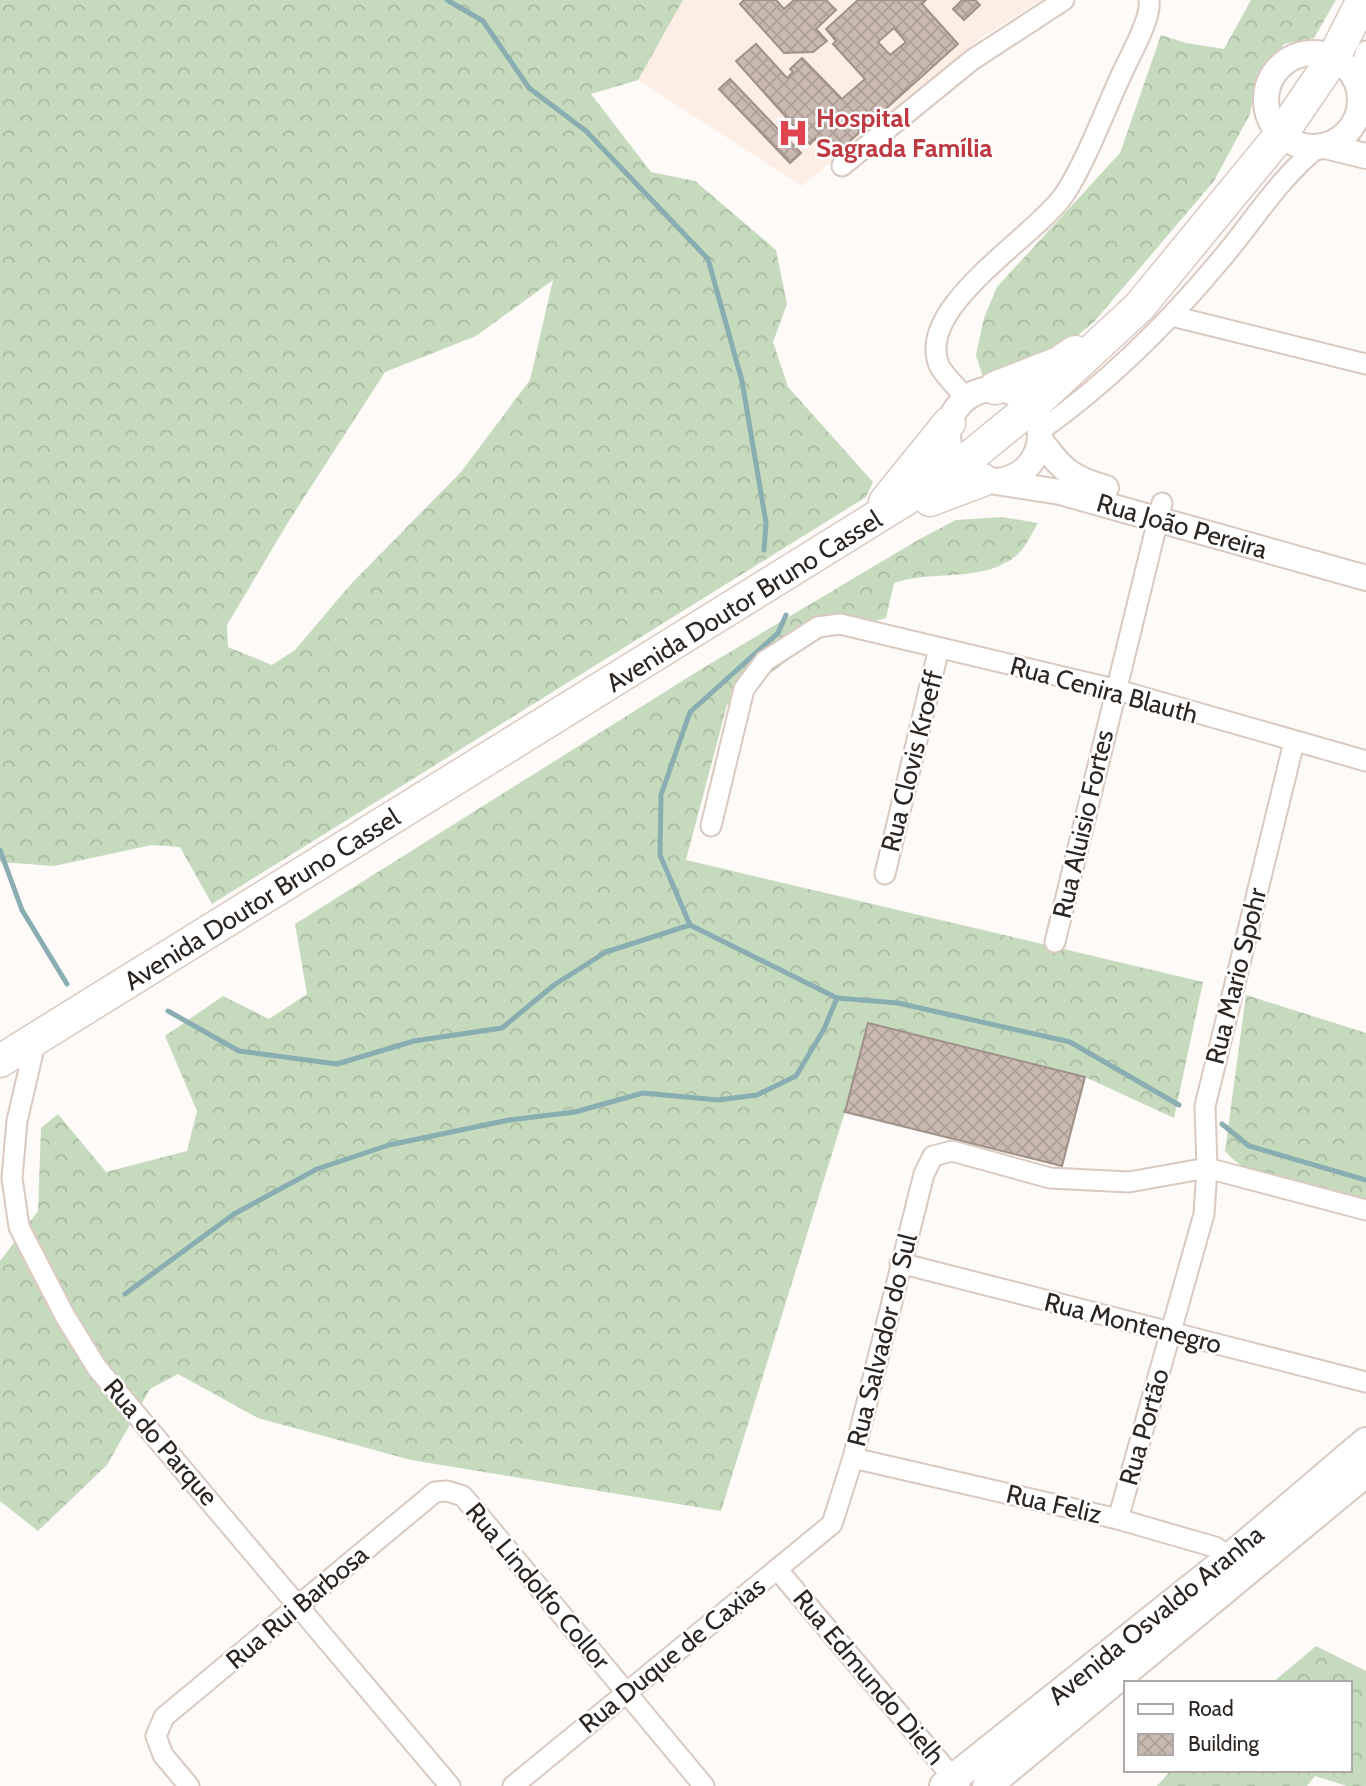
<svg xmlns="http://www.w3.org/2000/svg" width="1366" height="1786" font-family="Cabin,sans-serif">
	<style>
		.built { fill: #fceee5 }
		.forest { fill: url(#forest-crowns); fill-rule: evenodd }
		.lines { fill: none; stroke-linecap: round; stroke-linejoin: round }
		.stream { stroke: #8aadb1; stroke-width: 5 }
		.building { fill: url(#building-cross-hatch); stroke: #a09188; stroke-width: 2; fill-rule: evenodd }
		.minor-casing { stroke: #dac9c0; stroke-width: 23 }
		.tertiary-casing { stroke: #dac9c0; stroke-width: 28 }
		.secondary-casing { stroke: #dac9c0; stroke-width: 32 }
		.primary-casing { stroke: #dac9c0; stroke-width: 35 }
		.minor { stroke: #fff; stroke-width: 19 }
		.tertiary { stroke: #fff; stroke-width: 24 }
		.secondary { stroke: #fff; stroke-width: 28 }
		.primary { stroke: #fff; stroke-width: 32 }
		.labels { text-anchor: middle; stroke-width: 5; stroke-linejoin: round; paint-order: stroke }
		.health-label { font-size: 26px; font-weight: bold; fill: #be3a42; stroke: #fff; text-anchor: start }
		.street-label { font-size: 26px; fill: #2c2622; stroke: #fff }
	</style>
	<defs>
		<pattern id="forest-crowns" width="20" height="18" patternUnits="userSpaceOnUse" patternTransform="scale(1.75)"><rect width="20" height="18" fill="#c6dabe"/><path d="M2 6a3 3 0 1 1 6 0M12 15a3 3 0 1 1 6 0" fill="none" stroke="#aabba3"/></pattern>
		<pattern id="building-cross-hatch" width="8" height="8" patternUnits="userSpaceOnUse" patternTransform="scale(1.75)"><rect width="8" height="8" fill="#c9b9b0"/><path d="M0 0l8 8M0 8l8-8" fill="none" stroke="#ad9f97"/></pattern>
	</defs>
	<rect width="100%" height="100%" fill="#fdfaf8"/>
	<path class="built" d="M683 0H1041L982 37 802 186 638 80Z"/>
	<g class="forest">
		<path d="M0 0H683L638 80 591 94 651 172 695 181 776 250 787 304 773 342 788 387 873 482 866 497 212 904 180 847 152 845 54 866 0 862ZM553 280 530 380 461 472 351 584 295 650 272 665 228 647 227 625 287 524 385 372 476 336Z"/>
		<path d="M1251 0H1336L1314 38 1284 44 1255 89 1250 114 1214 181 1093 323 1048 359 983 377 976 355 984 318 997 287 1120 153 1161 35 1186 43 1224 49Z"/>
		<path d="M1002 517 1038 523C1032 533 1025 548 1017 555 982 584 933 569 894 583L886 618 821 636 727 705 686 860 1203 982 1174 1118 1085 1077 868 1023 845 1112 721 1511 411 1460 258 1418 178 1374 150 1389 107 1465 38 1531 0 1501V1261L38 1211 41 1128 58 1114 106 1172 187 1151 197 1111 165 1036 223 996 269 1019 307 994 295 924 703 668 918 540 956 520Z"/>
		<path d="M1246 995 1366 1033V1211C1318 1197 1259 1189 1225 1151Z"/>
		<path d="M1316 1646 1366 1671V1786H1347L1315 1776 1307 1786H1157L1171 1770H1350V1683H1272Z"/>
	</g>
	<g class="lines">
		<g class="stream">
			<path d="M447 0 483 21 529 88 586 131 708 259 742 381 766 523 764 550"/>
			<path d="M786 615 778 633 690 712 661 795 660 855 690 925 837 998 898 1003 1070 1042 1179 1105"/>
			<path d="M0 850 22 910 67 984"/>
			<path d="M168 1011 239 1051 337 1064 414 1041 502 1028 554 985 606 952 690 925"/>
			<path d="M1222 1124 1249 1146 1366 1180"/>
			<path d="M125 1294 234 1214 317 1169 389 1145 509 1120 575 1112 643 1093 718 1100 757 1095 796 1076 824 1029 837 998"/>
		</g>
	</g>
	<g class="building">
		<path d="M744 0H776L784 9 794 0H826L836 10 816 29 827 41 813 52 784 53 740 4Z"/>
		<path d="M858 0H926L922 4 958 44 832 157 815 139 810 144 736 61 756 44 787 78 793 72 790 69 802 58 842 99 865 79 833 44 836 41 826 29ZM894 28 906 42 890 55 878 42Z"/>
		<path d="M962 0H975L980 5 964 20 953 9Z"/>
		<path d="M730 79 801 153 790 163 719 89Z"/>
		<path d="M868 1023 1085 1077 1062 1166 845 1112Z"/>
	</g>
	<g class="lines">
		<g class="minor-casing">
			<g id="minor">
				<path d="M1356 83 1366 51"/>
				<path d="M842 166 972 60 1064 0"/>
				<path d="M1172 316 1366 364"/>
				<path d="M966 398C958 388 944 376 939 365 915 307 1035 237 1064 195 1086 162 1106 107 1124 69 1132 52 1152 17 1149 0"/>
				<path d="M1041 430C1109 382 1170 321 1223 257 1254 220 1279 179 1317 148"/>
				<path d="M711 826 744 689 765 661 818 627 840 624 1114 689 1366 761"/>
				<path d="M885 874 939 648"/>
				<path d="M1055 942 1162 503"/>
				<path d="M36 1039 17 1121 12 1178 19 1227 65 1316 97 1368 450 1786"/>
				<path d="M900 1263 1366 1382"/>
				<path d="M853 1458 1118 1519 1215 1547 1241 1564"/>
				<path d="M1118 1519 1204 1214 1207 1168 1205 1106 1294 742"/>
				<path d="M777 1569 960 1786"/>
				<path d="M189 1786 163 1755 156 1736 164 1717 435 1492 447 1491 463 1496 704 1786"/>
				<path d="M513 1786 832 1524 853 1458 924 1174 933 1156 952 1151 1050 1178 1129 1182 1207 1168 1366 1210"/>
			</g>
		</g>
		<g class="tertiary-casing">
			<g id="tertiary">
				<circle cx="1313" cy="100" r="47"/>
				<path d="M1325 146 1366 156"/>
				<circle cx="994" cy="435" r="46"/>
				<path d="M1041 441C1062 470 1071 478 1106 488"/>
				<path d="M996 482 1060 492 1366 578"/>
			</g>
		</g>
		<g class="secondary-casing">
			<g id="secondary">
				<path d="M944 1786 1232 1556 1366 1442"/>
				<path d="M987 1786 1366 1472"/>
			</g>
		</g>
		<g class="primary-casing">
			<g id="primary">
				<path d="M995 388 1059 363 1075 352"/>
				<path d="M930 500 983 480"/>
				<path d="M885 502 949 423"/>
				<path d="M0 1061 959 466 1031 407 1139 307 1282 133 1334 57 1363 0"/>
			</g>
		</g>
		<use href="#minor" class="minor"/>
		<use href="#tertiary" class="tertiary"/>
		<use href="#secondary" class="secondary"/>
		<use href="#primary" class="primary"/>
	</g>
	<defs>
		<g id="hospital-bare" transform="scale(2.415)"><path d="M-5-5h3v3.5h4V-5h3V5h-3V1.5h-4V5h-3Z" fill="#e0444e" stroke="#fff" stroke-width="2.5" paint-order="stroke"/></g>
	</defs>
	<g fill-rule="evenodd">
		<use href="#hospital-bare" x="793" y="133"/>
	</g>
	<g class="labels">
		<g class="health-label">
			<text x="816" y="127">Hospital<tspan x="816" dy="30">Sagrada Família</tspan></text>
		</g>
		<g class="street-label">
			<text transform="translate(1182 526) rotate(16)" y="9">Rua João Pereira</text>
			<text transform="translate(744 601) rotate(-32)" y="9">Avenida Doutor Bruno Cassel</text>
			<text transform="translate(1104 690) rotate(15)" y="9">Rua Cenira Blauth</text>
			<text transform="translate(912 761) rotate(-76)" y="9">Rua Clovis Kroeff</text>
			<text transform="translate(1083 824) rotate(-77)" y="9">Rua Aluisio Fortes</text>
			<text transform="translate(262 899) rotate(-32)" y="9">Avenida Doutor Bruno Cassel</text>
			<text transform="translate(1236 976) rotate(-76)" y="9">Rua Mario Spohr</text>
			<text transform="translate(1133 1323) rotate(14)" y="9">Rua Montenegro</text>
			<text transform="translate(882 1340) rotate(-76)" y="9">Rua Salvador do Sul</text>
			<text transform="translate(1144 1427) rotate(-74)" y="9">Rua Portão</text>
			<text transform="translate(161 1442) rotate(49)" y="9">Rua do Parque</text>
			<text transform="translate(1054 1504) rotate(13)" y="9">Rua Feliz</text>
			<text transform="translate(538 1586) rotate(50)" y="9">Rua Lindolfo Collor</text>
			<text transform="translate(297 1607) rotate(-40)" y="9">Rua Rui Barbosa</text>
			<text transform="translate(1156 1615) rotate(-39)" y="9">Avenida Osvaldo Aranha</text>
			<text transform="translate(672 1655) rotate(-39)" y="9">Rua Duque de Caxias</text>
			<text transform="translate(869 1677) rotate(50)" y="9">Rua Edmundo Dielh</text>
		</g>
	</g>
	<rect x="1124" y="1681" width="228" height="91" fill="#ffffff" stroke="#aba8a7" stroke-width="2"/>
	<rect x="1138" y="1704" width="35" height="10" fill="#ffffff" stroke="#aba8a7" stroke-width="2"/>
	<text x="1188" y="1716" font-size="21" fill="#2c2622">Road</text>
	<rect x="1138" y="1734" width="35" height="21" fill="url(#building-cross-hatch)" stroke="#aba8a7" stroke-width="2"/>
	<text x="1188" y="1751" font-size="21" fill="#2c2622">Building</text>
</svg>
